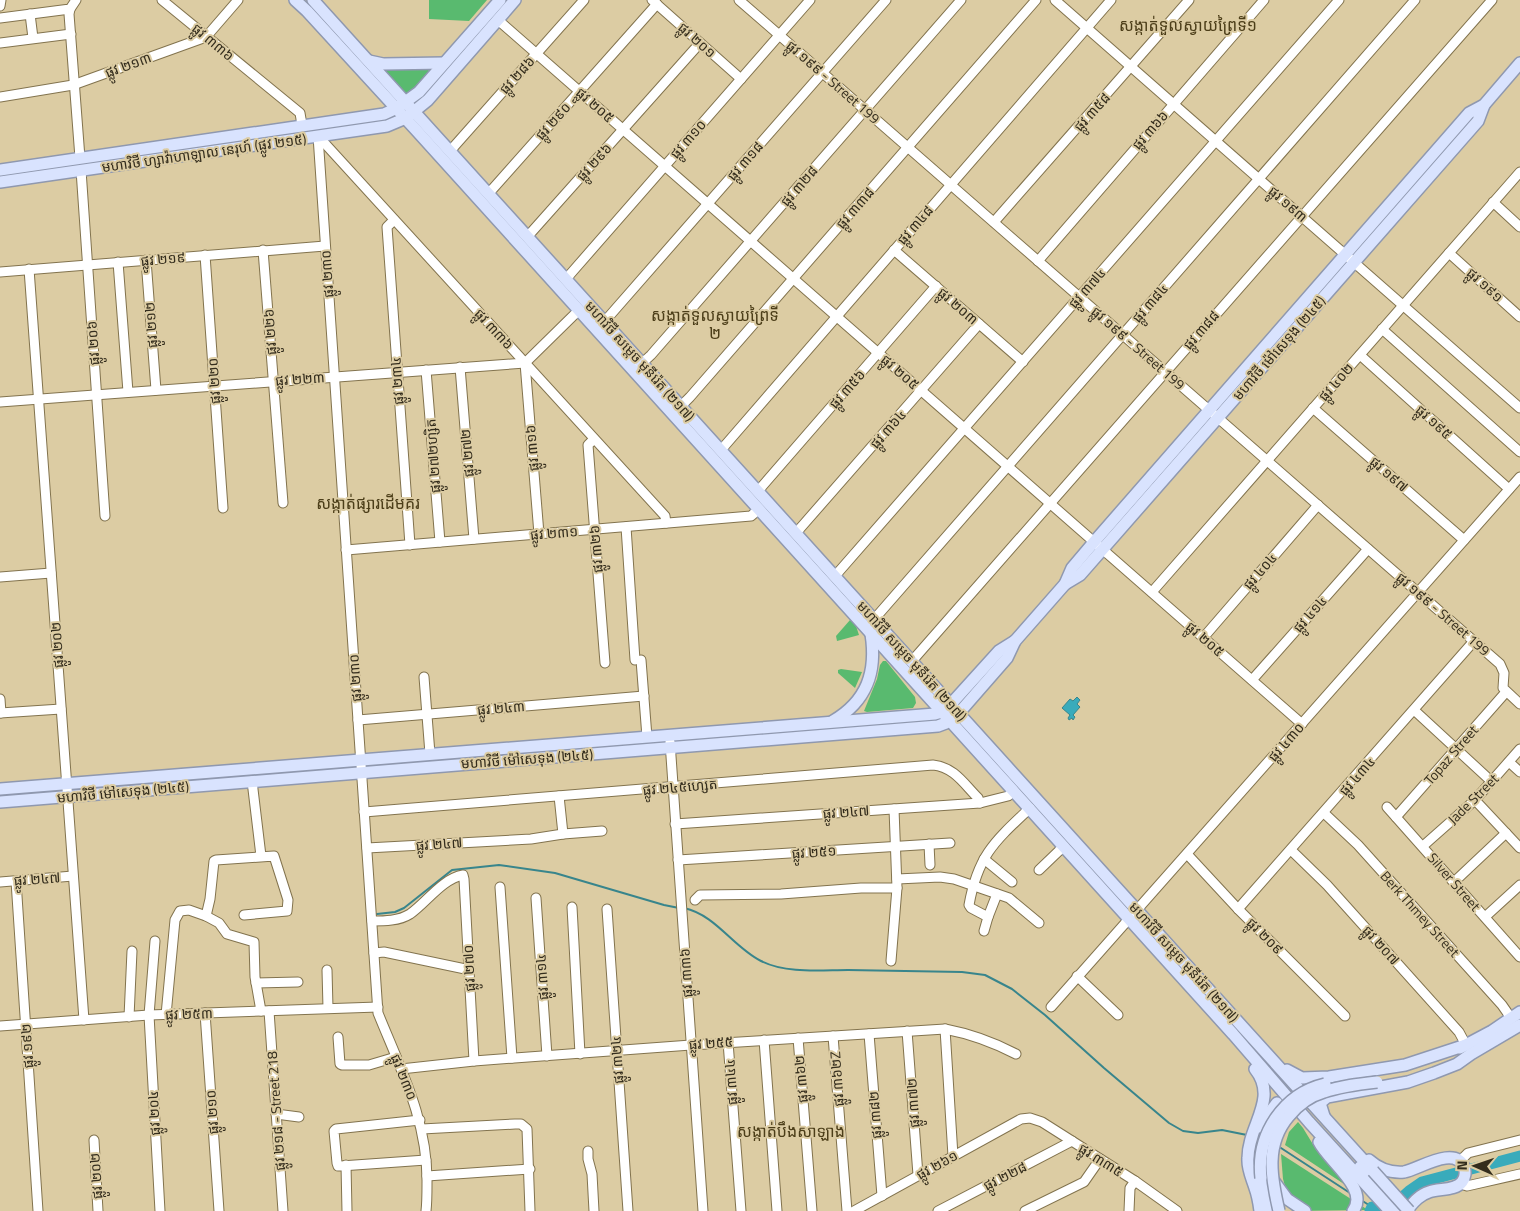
<svg xmlns="http://www.w3.org/2000/svg" width="1520" height="1211" font-family="'Titillium Web','Noto Sans Khmer',sans-serif">
	<style>
		.green { fill: #59ba6f }
		.water { fill: #39abbb; stroke: #38858c }
		.lines { fill: none; stroke-linecap: round; stroke-linejoin: round }
		.stream { stroke: #38858c; stroke-width: 2 }
		.river { stroke: #39abbb; stroke-width: 11 }
		.minor-casing { stroke: #82734e; stroke-width: 11 }
		.major-casing { stroke: #8f98af; stroke-width: 14 }
		.minor { stroke: #fff; stroke-width: 9 }
		.major { stroke: #d9e3fe; stroke-width: 11 }
		.major-bridge-casing { stroke: #8f98af; stroke-width: 14; stroke-linecap: butt }
		.major-bridge { stroke: #d9e3fe; stroke-width: 11 }
		.labels { text-anchor: middle; stroke-width: 4; stroke-linejoin: round; paint-order: stroke }
		.street-label { font-size: 14px; fill: #342d1d; stroke: #dccca3 }
		.quarter-label { font-size: 16px; fill: #4c3e19; stroke: #dccca3 }
	</style>
	<rect width="100%" height="100%" fill="#dccca3"/>
	<g class="green">
		<path d="M429 0H487L469 21 429 19Z"/>
		<path d="M388 69H426L430 71 429 75 408 96 387 74 385 71Z"/>
		<path d="M850 620 856 626 859 635 837 641 836 636Z"/>
		<path d="M883 661H886L915 697 916 703 913 708 867 712 864 711 877 679 880 665Z"/>
		<path d="M841 669 862 672 855 688 838 673V670Z"/>
		<path d="M1298 1122 1303 1128 1317 1151 1347 1186 1285 1145 1289 1132Z"/>
		<path d="M1281 1154 1368 1210 1292 1211 1283 1179Z"/>
	</g>
	<path class="water" d="M1077 697 1080 700 1077 704 1080 707 1073 715 1075 717 1073 720 1072 718 1069 720 1068 718 1070 715 1062 708 1070 699 1073 701Z"/>
	<g class="lines">
		<g class="stream">
			<path d="M684 908C716 915 733 947 761 961 787 974 821 970 848 970 886 971 924 971 962 972L985 975 1012 989 1045 1015 1104 1068 1169 1123 1183 1131 1198 1133 1222 1130 1247 1135"/>
			<path d="M377 914 395 912 404 908 452 870 499 865 555 873 664 905 679 908"/>
			<path d="M1281 1148 1350 1193"/>
			<path d="M1361 1200 1372 1207"/>
		</g>
		<path class="river" d="M1370 1211 1372 1207 1392 1206 1409 1191 1422 1182 1520 1156"/>
		<g class="minor-casing">
			<g id="minor">
				<path d="M162 0 300 113 302 125"/>
				<path d="M652 0 741 79"/>
				<path d="M739 0 1500 664 1504 673 1503 688 1520 704"/>
				<path d="M1055 0 1520 408"/>
				<path d="M0 6 1 0"/>
				<path d="M70 9 69 14 80 158"/>
				<path d="M30 14 33 38"/>
				<path d="M0 18 70 9 76 0"/>
				<path d="M498 20 1302 724"/>
				<path d="M0 43 71 34"/>
				<path d="M0 97 73 85 206 37 238 0"/>
				<path d="M318 136 378 1013C401 1070 428 1121 427 1184 427 1193 427 1202 426 1211"/>
				<path d="M318 136 665 516 666 523"/>
				<path d="M450 151 584 0"/>
				<path d="M81 170 105 516"/>
				<path d="M489 193 657 4"/>
				<path d="M1493 202 1520 227"/>
				<path d="M394 220 387 227 410 545"/>
				<path d="M994 222 1189 0"/>
				<path d="M528 236 700 43"/>
				<path d="M263 250 283 503"/>
				<path d="M894 250 1023 362"/>
				<path d="M1449 253 1520 317"/>
				<path d="M205 255 223 508"/>
				<path d="M146 260 156 390"/>
				<path d="M1038 261 1264 0"/>
				<path d="M118 262 128 392"/>
				<path d="M29 269 84 1020"/>
				<path d="M0 272 325 246"/>
				<path d="M566 279 810 0"/>
				<path d="M605 321 886 0"/>
				<path d="M1382 329 1520 452"/>
				<path d="M1360 355 1509 489"/>
				<path d="M525 363 539 534"/>
				<path d="M460 367 474 539"/>
				<path d="M638 367 651 355 961 0"/>
				<path d="M426 370 440 542"/>
				<path d="M0 402 525 363 579 310"/>
				<path d="M1313 408 1464 540"/>
				<path d="M677 410 690 397 1036 0"/>
				<path d="M594 439 588 445 605 663"/>
				<path d="M721 450 1111 0"/>
				<path d="M758 491 936 286"/>
				<path d="M626 527 635 660"/>
				<path d="M796 533 979 324"/>
				<path d="M346 550 751 516 759 509"/>
				<path d="M835 576 1339 0"/>
				<path d="M0 577 51 573"/>
				<path d="M1152 592 1520 172"/>
				<path d="M870 624 1415 0"/>
				<path d="M1203 638 1318 505"/>
				<path d="M641 660 647 737"/>
				<path d="M912 661 1492 0"/>
				<path d="M424 677 430 754"/>
				<path d="M1252 680 1368 549"/>
				<path d="M0 699 1 713"/>
				<path d="M1414 710 1491 781"/>
				<path d="M0 713 61 709"/>
				<path d="M358 720 644 696"/>
				<path d="M670 742 703 1211"/>
				<path d="M1509 762 1520 772"/>
				<path d="M252 781 261 856"/>
				<path d="M559 796 563 834"/>
				<path d="M1475 800 1520 848"/>
				<path d="M1387 807 1520 957"/>
				<path d="M364 812 933 765C954 767 964 784 978 798L980 803"/>
				<path d="M1324 813 1358 845 1502 1005 1511 1018"/>
				<path d="M1396 817 1506 692"/>
				<path d="M675 824 980 803 1008 796 1014 791"/>
				<path d="M929 844 930 865"/>
				<path d="M1423 846 1475 800 1520 749"/>
				<path d="M367 848 531 839 563 834 602 831"/>
				<path d="M1291 850 1327 885 1459 1032 1466 1045"/>
				<path d="M1187 854 1238 909 1345 1016"/>
				<path d="M984 859 1012 882"/>
				<path d="M678 860 950 843"/>
				<path d="M1039 870 1064 846"/>
				<path d="M897 879 940 877 954 879 1009 898 1039 923"/>
				<path d="M16 881 38 1211"/>
				<path d="M0 882 73 876"/>
				<path d="M1454 882 1506 833"/>
				<path d="M500 887 512 1058"/>
				<path d="M536 898 547 1056"/>
				<path d="M695 900 700 895 781 894 861 888H897"/>
				<path d="M572 907 580 1054"/>
				<path d="M607 909 628 1211"/>
				<path d="M1238 909 1474 641"/>
				<path d="M206 916 210 899 214 861 216 860 274 856 288 900 287 911 244 915"/>
				<path d="M988 917 997 894"/>
				<path d="M1485 917 1520 885"/>
				<path d="M372 921C384 921 399 921 410 914 427 902 442 879 463 875L464 879 474 1061"/>
				<path d="M984 931 988 917 971 908 969 905C978 855 995 841 1030 808"/>
				<path d="M155 941 149 1015 160 1211"/>
				<path d="M374 953 384 952 470 970"/>
				<path d="M891 961 897 888 894 809"/>
				<path d="M327 970 328 1008"/>
				<path d="M1077 976 1118 1015"/>
				<path d="M256 983 298 982"/>
				<path d="M1051 1007 1520 477"/>
				<path d="M269 1011 283 1211"/>
				<path d="M205 1013 219 1211"/>
				<path d="M166 1015 175 920 180 911 189 910 206 916 219 923 227 934 254 942 255 977 261 1011"/>
				<path d="M129 1017 132 951"/>
				<path d="M0 1026 149 1015 378 1007"/>
				<path d="M945 1029 953 1156"/>
				<path d="M907 1031 918 1175"/>
				<path d="M869 1034 882 1196"/>
				<path d="M833 1036 847 1211"/>
				<path d="M338 1037 340 1064 342 1065H369L396 1057"/>
				<path d="M798 1038 812 1211"/>
				<path d="M764 1040 777 1211"/>
				<path d="M728 1042 741 1211"/>
				<path d="M401 1069 474 1061 691 1045 945 1029C971 1034 993 1042 1016 1054"/>
				<path d="M276 1114 299 1117"/>
				<path d="M420 1120 336 1129 334 1131 337 1163 338 1166H341L426 1160"/>
				<path d="M422 1129 515 1124H521L527 1129 530 1211"/>
				<path d="M94 1140 98 1211"/>
				<path d="M588 1151V1159L592 1174 594 1211"/>
				<path d="M1460 1161 1468 1153 1520 1140"/>
				<path d="M346 1165 347 1211"/>
				<path d="M427 1176 530 1169"/>
				<path d="M1461 1184 1467 1186 1520 1174"/>
				<path d="M854 1211 1021 1119 1030 1118 1042 1122 1135 1181 1177 1211"/>
				<path d="M938 1211 1072 1141"/>
				<path d="M1025 1211 1084 1182 1100 1159"/>
				<path d="M1129 1211 1130 1188 1135 1181"/>
			</g>
		</g>
		<g class="major-casing">
			<g id="major">
				<path d="M295 0 307 11 417 131 1233 1034 1309 1122 1390 1211"/>
				<path d="M313 0 1373 1171"/>
				<path d="M369 61 383 64 444 63"/>
				<path d="M0 170 384 114 397 108 419 92 500 0"/>
				<path d="M0 182 387 126 406 118 428 100 515 0"/>
				<path d="M1065 584 1080 575 1478 121 1484 105"/>
				<path d="M833 721C867 701 877 672 871 634"/>
				<path d="M0 789 935 714 942 712 951 704 999 651 1015 641"/>
				<path d="M0 802 938 726 946 723 959 713 1007 658 1015 641 1065 584 1072 568 1094 542 1469 113 1484 105 1520 63"/>
				<path d="M1460 1048 1492 1031 1520 1012"/>
				<path d="M1255 1069C1279 1099 1248 1125 1248 1158 1247 1169 1252 1178 1255 1188 1258 1196 1259 1203 1260 1211"/>
				<path d="M1287 1070 1302 1078 1329 1077 1405 1065 1466 1045"/>
				<path d="M1324 1116 1320 1103 1327 1097 1408 1082 1434 1073 1457 1064 1471 1054 1520 1025"/>
				<path d="M1261 1127 1266 1117 1277 1103"/>
				<path d="M1319 1142C1328 1161 1370 1189 1353 1211"/>
				<path d="M1369 1160C1379 1169 1391 1173 1404 1172 1419 1169 1455 1145 1464 1167 1466 1172 1465 1178 1462 1182 1455 1191 1439 1188 1429 1192 1419 1195 1413 1203 1406 1211"/>
				<path d="M1360 1167 1401 1211"/>
				<path d="M1261 1178 1270 1211"/>
				<path d="M1273 1180 1287 1199 1305 1211"/>
			</g>
		</g>
		<use href="#minor" class="minor"/>
		<use href="#major" class="major"/>
		<g class="major-bridge-casing">
			<g id="major-bridge">
				<path d="M1373 1171 1409 1211"/>
				<path d="M1261 1178C1256 1135 1283 1094 1325 1084"/>
				<path d="M1279 1211C1271 1177 1265 1144 1289 1116 1298 1105 1310 1096 1324 1092 1341 1086 1359 1084 1377 1082"/>
			</g>
		</g>
		<use href="#major-bridge" class="major-bridge"/>
	</g>
	<g class="labels">
		<g class="street-label">
			<text transform="translate(697 40) rotate(42)" y="5">ផ្លូវ ២០១</text>
			<text transform="translate(213 42) rotate(40)" y="5">ផ្លូវ ៣៣៦</text>
			<text transform="translate(128 65) rotate(-20)" y="5">ផ្លូវ ២១៣</text>
			<text transform="translate(517 75) rotate(-48)" y="5">ផ្លូវ ២៨៦</text>
			<text transform="translate(833 82) rotate(41)" y="5">ផ្លូវ ១៩៩ - Street 199</text>
			<text transform="translate(595 105) rotate(41)" y="5">ផ្លូវ ២០៥</text>
			<text transform="translate(1092 112) rotate(-48)" y="5">ផ្លូវ ៣៥៨</text>
			<text transform="translate(553 121) rotate(-48)" y="5">ផ្លូវ ២៩០</text>
			<text transform="translate(1150 130) rotate(-49)" y="5">ផ្លូវ ៣៦៦</text>
			<text transform="translate(688 139) rotate(-49)" y="5">ផ្លូវ ៣១០</text>
			<text transform="translate(204 153) rotate(-8)" y="5">មហាវិថី ហ្សាវ៉ាហាឡាល នេរុហ៍ (ផ្លូវ ២១៥)</text>
			<text transform="translate(745 161) rotate(-49)" y="5">ផ្លូវ ៣១៨</text>
			<text transform="translate(594 162) rotate(-48)" y="5">ផ្លូវ ២៩៦</text>
			<text transform="translate(799 186) rotate(-49)" y="5">ផ្លូវ ៣២៨</text>
			<text transform="translate(1288 204) rotate(41)" y="5">ផ្លូវ ១៩៣</text>
			<text transform="translate(855 208) rotate(-49)" y="5">ផ្លូវ ៣៣៨</text>
			<text transform="translate(915 225) rotate(-49)" y="5">ផ្លូវ ៣៤៨</text>
			<text transform="translate(163 259) rotate(-5)" y="5">ផ្លូវ ២១៩</text>
			<text transform="translate(327 274) rotate(-94)" y="5">ផ្លូវ ២៣០</text>
			<text transform="translate(1485 285) rotate(42)" y="5">ផ្លូវ ១៩១</text>
			<text transform="translate(1087 288) rotate(-49)" y="5">ផ្លូវ ៣៧៤</text>
			<text transform="translate(1150 303) rotate(-49)" y="5">ផ្លូវ ៣៨៤</text>
			<text transform="translate(958 306) rotate(41)" y="5">ផ្លូវ ២០៣</text>
			<text transform="translate(151 325) rotate(-94)" y="5">ផ្លូវ ២១២</text>
			<text transform="translate(494 329) rotate(47)" y="5">ផ្លូវ ៣៣៦</text>
			<text transform="translate(1201 330) rotate(-49)" y="5">ផ្លូវ ៣៨៨</text>
			<text transform="translate(270 332) rotate(-94)" y="5">ផ្លូវ ២២៦</text>
			<text transform="translate(93 343) rotate(-94)" y="5">ផ្លូវ ២០៦</text>
			<text transform="translate(1138 348) rotate(41)" y="5">ផ្លូវ ១៩៩ - Street 199</text>
			<text transform="translate(1279 348) rotate(-49)" y="5">មហាវិថី ម៉ៅសេទុង (២៤៥)</text>
			<text transform="translate(640 361) rotate(48)" y="5">មហាវិថី សម្តេច មុនីរ៉េត (២១៧)</text>
			<text transform="translate(900 372) rotate(41)" y="5">ផ្លូវ ២០៥</text>
			<text transform="translate(300 379) rotate(-4)" y="5">ផ្លូវ ២២៣</text>
			<text transform="translate(214 381) rotate(-94)" y="5">ផ្លូវ ២២០</text>
			<text transform="translate(397 381) rotate(-94)" y="5">ផ្លូវ ២៣៤</text>
			<text transform="translate(1336 382) rotate(-49)" y="5">ផ្លូវ ៤០២</text>
			<text transform="translate(847 389) rotate(-49)" y="5">ផ្លូវ ៣៥៦</text>
			<text transform="translate(1434 422) rotate(42)" y="5">ផ្លូវ ១៩៥</text>
			<text transform="translate(888 429) rotate(-49)" y="5">ផ្លូវ ៣៦៤</text>
			<text transform="translate(532 448) rotate(-95)" y="5">ផ្លូវ ៣១៦</text>
			<text transform="translate(467 453) rotate(-95)" y="5">ផ្លូវ ២៧២</text>
			<text transform="translate(433 456) rotate(-94)" y="5">ផ្លូវ ២៧២ហ្សិត</text>
			<text transform="translate(1389 474) rotate(41)" y="5">ផ្លូវ ១៩៧</text>
			<text transform="translate(554 533) rotate(-5)" y="5">ផ្លូវ ២៣១</text>
			<text transform="translate(596 549) rotate(-95)" y="5">ផ្លូវ ៣២៦</text>
			<text transform="translate(1260 571) rotate(-49)" y="5">ផ្លូវ ៤០៤</text>
			<text transform="translate(1310 614) rotate(-49)" y="5">ផ្លូវ ៤១៤</text>
			<text transform="translate(1443 614) rotate(41)" y="5">ផ្លូវ ១៩៩ - Street 199</text>
			<text transform="translate(1205 639) rotate(41)" y="5">ផ្លូវ ២០៥</text>
			<text transform="translate(57 645) rotate(-94)" y="5">ផ្លូវ ២០២</text>
			<text transform="translate(912 661) rotate(48)" y="5">មហាវិថី សម្តេច មុនីរ៉េត (២១៧)</text>
			<text transform="translate(355 678) rotate(-94)" y="5">ផ្លូវ ២៣០</text>
			<text transform="translate(501 708) rotate(-5)" y="5">ផ្លូវ ២៤៣</text>
			<text transform="translate(1286 742) rotate(-49)" y="5">ផ្លូវ ៤៣០</text>
			<text transform="translate(1451 755) rotate(-49)" y="5">Topaz Street</text>
			<text transform="translate(527 759) rotate(-4)" y="5">មហាវិថី ម៉ៅសេទុង (២៤៥)</text>
			<text transform="translate(1357 776) rotate(-49)" y="5">ផ្លូវ ៤៣៤</text>
			<text transform="translate(680 787) rotate(-5)" y="5">ផ្លូវ ២៤៥ហ្សេត</text>
			<text transform="translate(123 792) rotate(-5)" y="5">មហាវិថី ម៉ៅសេទុង (២៤៥)</text>
			<text transform="translate(1473 799) rotate(-45)" y="5">Jade Street</text>
			<text transform="translate(846 812) rotate(-4)" y="5">ផ្លូវ ២៤៧</text>
			<text transform="translate(439 844) rotate(-4)" y="5">ផ្លូវ ២៤៧</text>
			<text transform="translate(814 852) rotate(-4)" y="5">ផ្លូវ ២៥១</text>
			<text transform="translate(37 879) rotate(-4)" y="5">ផ្លូវ ២៤៧</text>
			<text transform="translate(1454 882) rotate(49)" y="5">Silver Street</text>
			<text transform="translate(1420 914) rotate(48)" y="5">Berk Thmey Street</text>
			<text transform="translate(1265 936) rotate(45)" y="5">ផ្លូវ ២០៩</text>
			<text transform="translate(1381 945) rotate(48)" y="5">ផ្លូវ ២០៧</text>
			<text transform="translate(1184 962) rotate(48)" y="5">មហាវិថី សម្តេច មុនីរ៉េត (២១៧)</text>
			<text transform="translate(469 968) rotate(-93)" y="5">ផ្លូវ ២៧០</text>
			<text transform="translate(686 973) rotate(-94)" y="5">ផ្លូវ ៣៣៦</text>
			<text transform="translate(542 977) rotate(-94)" y="5">ផ្លូវ ៣១៤</text>
			<text transform="translate(189 1014) rotate(-2)" y="5">ផ្លូវ ២៥៣</text>
			<text transform="translate(711 1043) rotate(-4)" y="5">ផ្លូវ ២៥៥</text>
			<text transform="translate(27 1046) rotate(-94)" y="5">ផ្លូវ ១៩២</text>
			<text transform="translate(617 1060) rotate(-94)" y="5">ផ្លូវ ៣២៤</text>
			<text transform="translate(404 1077) rotate(68)" y="5">ផ្លូវ ២៣០</text>
			<text transform="translate(801 1079) rotate(-95)" y="5">ផ្លូវ ៣៦២</text>
			<text transform="translate(837 1079) rotate(-94)" y="5">ផ្លូវ ៣៦២Z</text>
			<text transform="translate(731 1082) rotate(-94)" y="5">ផ្លូវ ៣៤៤</text>
			<text transform="translate(913 1103) rotate(-94)" y="5">ផ្លូវ ៣៧២</text>
			<text transform="translate(276 1111) rotate(-94)" y="5">ផ្លូវ ២១៨ - Street 218</text>
			<text transform="translate(212 1112) rotate(-94)" y="5">ផ្លូវ ២១០</text>
			<text transform="translate(154 1113) rotate(-93)" y="5">ផ្លូវ ២០៤</text>
			<text transform="translate(875 1115) rotate(-94)" y="5">ផ្លូវ ៣៨២</text>
			<text transform="translate(1101 1160) rotate(32)" y="5">ផ្លូវ ៣៣៥</text>
			<text transform="translate(937 1165) rotate(-29)" y="5">ផ្លូវ ២៦១</text>
			<text transform="translate(96 1176) rotate(-94)" y="5">ផ្លូវ ២០២</text>
			<text transform="translate(1005 1176) rotate(-27)" y="5">ផ្លូវ ២២៨</text>
		</g>
		<g class="quarter-label">
			<text x="1188" y="31">សង្កាត់ទួលស្វាយព្រៃទី១</text>
			<text x="715" y="321">សង្កាត់ទួលស្វាយព្រៃទី<tspan x="715" dy="18">២</tspan></text>
			<text x="368" y="509">សង្កាត់ផ្សារដើមគរ</text>
			<text x="791" y="1137">សង្កាត់បឹងសាឡាង</text>
		</g>
	</g>
	<g transform="translate(1475 1166) rotate(272)" stroke="#dccca3" stroke-width="4" paint-order="stroke">
	<path d="M0-4L9 19L0 12L-9 19Z" fill="#342d1d"/>
	<text y="-8" font-size="14" font-weight="bold" text-anchor="middle" fill="#342d1d">N</text>
	</g>
</svg>
